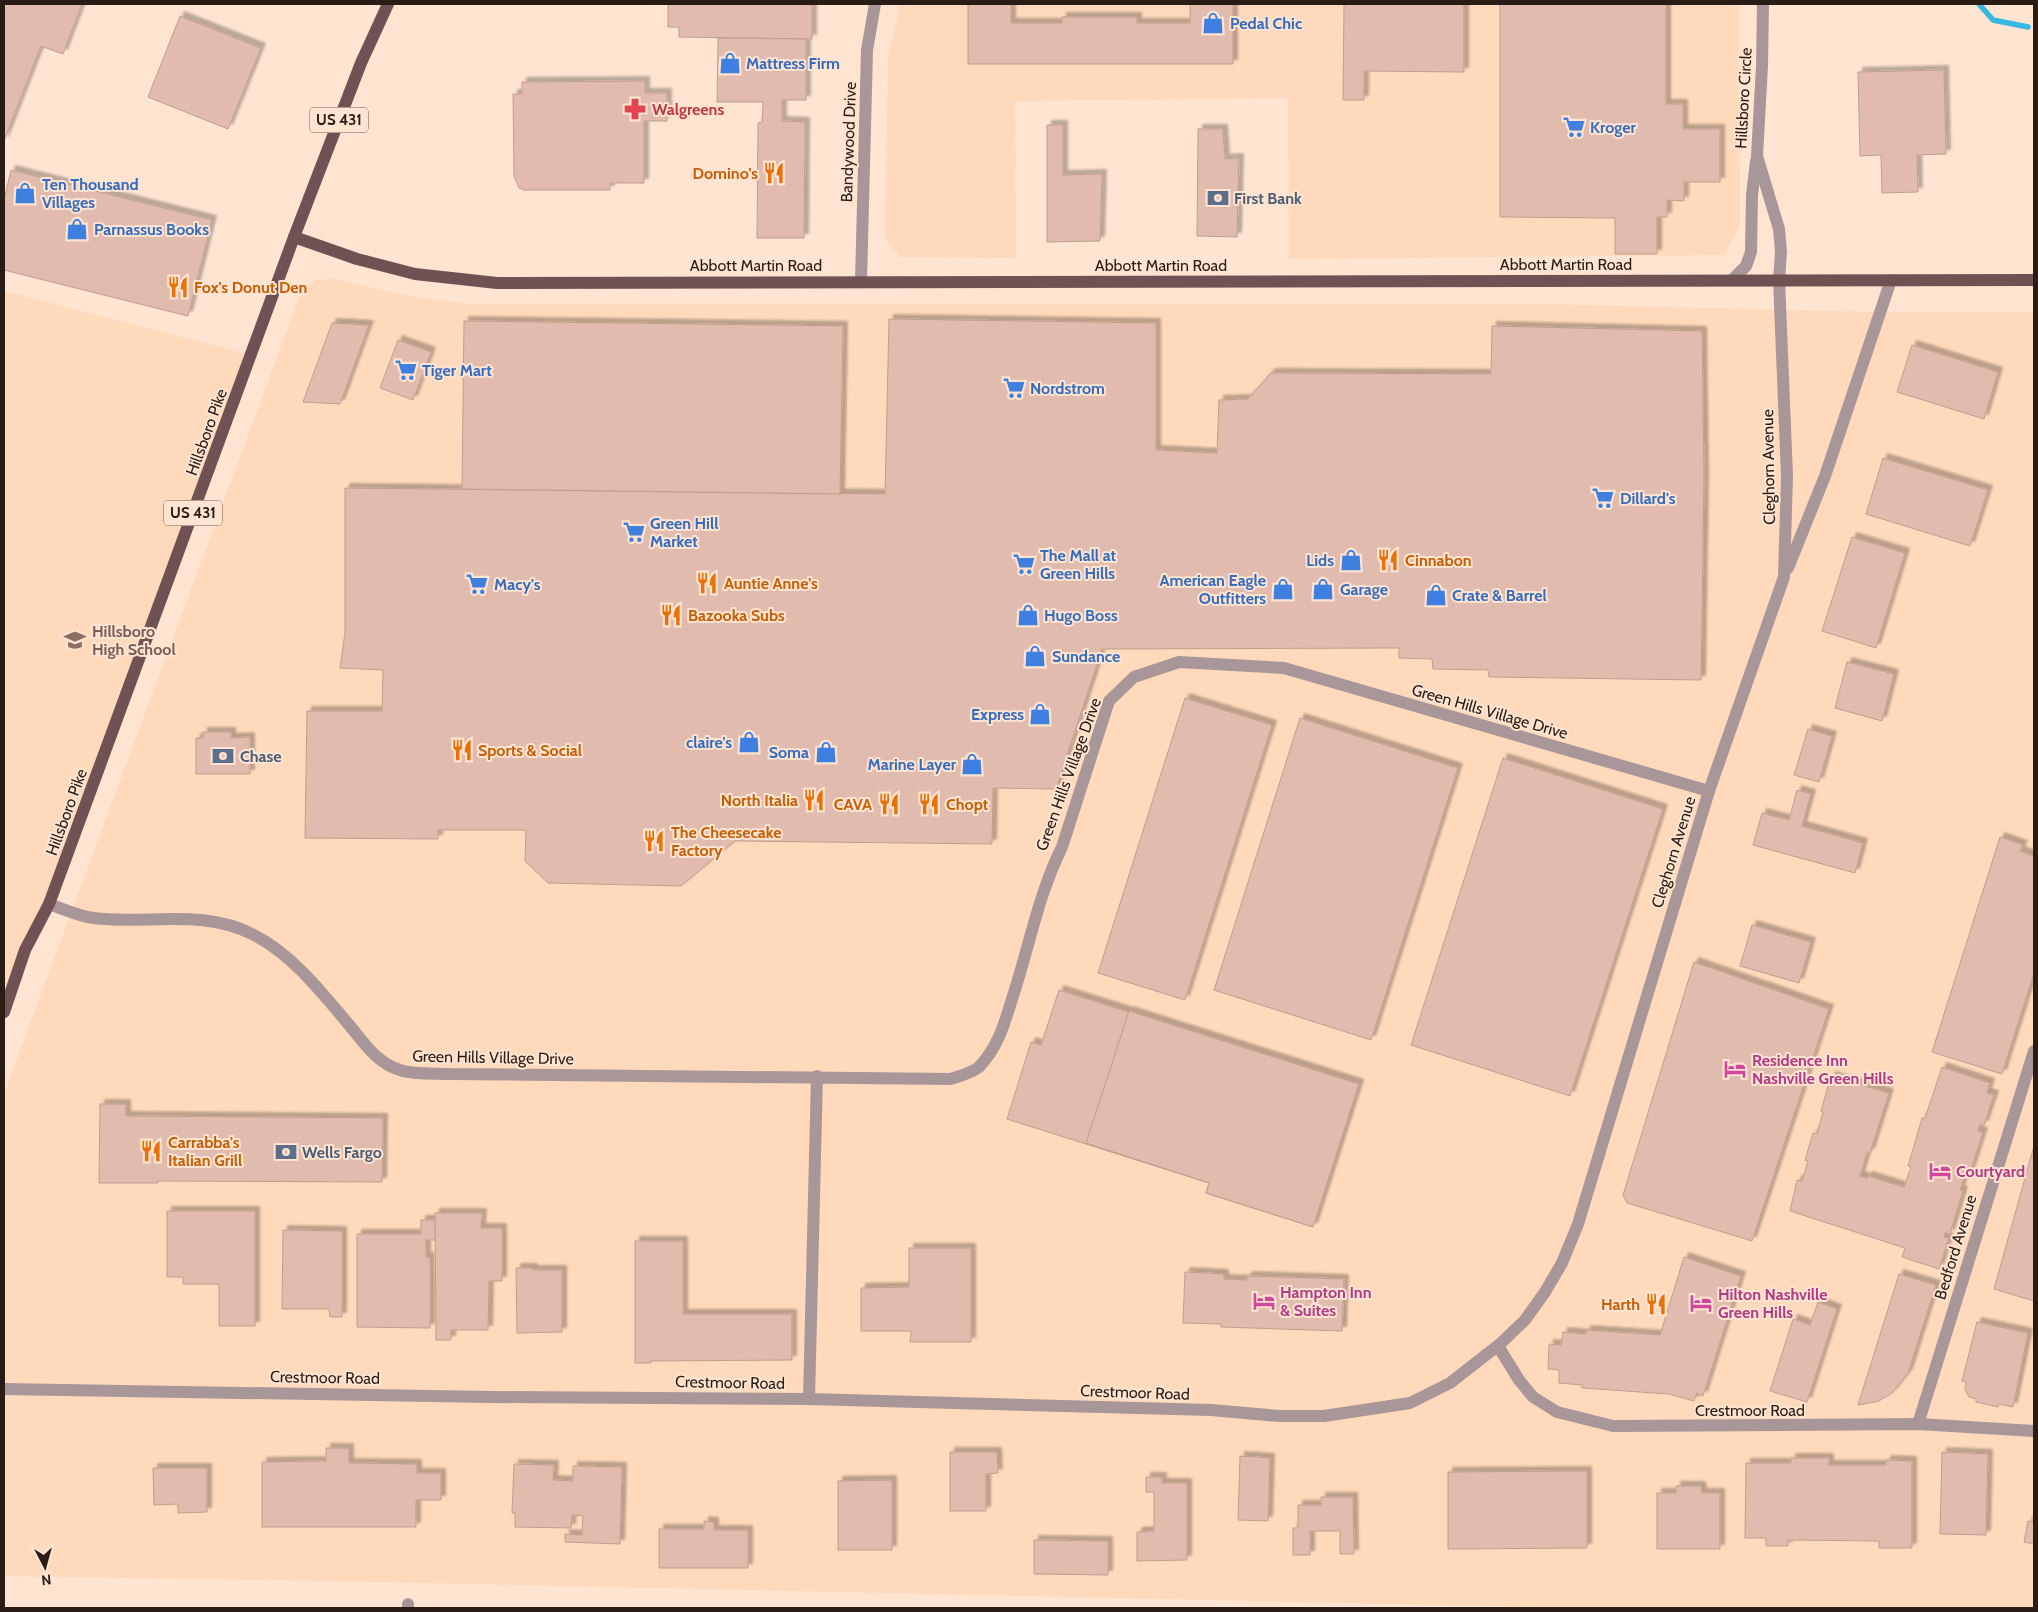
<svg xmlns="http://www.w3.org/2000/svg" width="2038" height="1612" font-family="Cabin,sans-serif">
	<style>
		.built { fill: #ffd9bb }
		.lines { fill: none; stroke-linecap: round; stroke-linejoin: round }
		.stream { stroke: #37b8e1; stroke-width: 5.5 }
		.building { fill: #e1bbad; stroke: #c19d8f; filter: url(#shadow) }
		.minor { stroke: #a89698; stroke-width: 12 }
		.major { stroke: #705255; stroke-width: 12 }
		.labels { text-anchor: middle; stroke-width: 4; stroke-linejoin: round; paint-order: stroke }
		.shield { fill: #fee4d1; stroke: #68584d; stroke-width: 1 }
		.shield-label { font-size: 15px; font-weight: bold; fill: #281c14 }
		.shop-label { font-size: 16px; font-weight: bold; fill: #366cbe; stroke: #fee4d1; text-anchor: start }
		.street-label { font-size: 16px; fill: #281c14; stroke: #fee4d1 }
		.health-label { font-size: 16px; font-weight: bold; fill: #be3a42; stroke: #fee4d1; text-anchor: start }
		.food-label { font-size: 16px; font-weight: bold; fill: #c56008; stroke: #fee4d1; text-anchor: start }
		.service-label { font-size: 16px; font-weight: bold; fill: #4e5e75; stroke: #fee4d1; text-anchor: start }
		.education-label { font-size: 16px; font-weight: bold; fill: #785e54; stroke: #fee4d1; text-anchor: start }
		.hotel-label { font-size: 16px; font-weight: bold; fill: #b23c85; stroke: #fee4d1; text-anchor: start }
	</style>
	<defs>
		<filter id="shadow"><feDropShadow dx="4.5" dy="-4.5" stdDeviation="1" flood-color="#0004"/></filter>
	</defs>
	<rect width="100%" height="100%" fill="#fee4d1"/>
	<g class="built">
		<path d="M900 4H1739L1740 225 1724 255 1289 259 1288 98 1015 101 1016 258 900 257 885 238 888 59Z"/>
		<path d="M335 279 403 295 469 304H1541L1874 312H2034V1608H1577L382 1582 4 1576V1094L299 298 315 280Z"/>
		<path d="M4 291 251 355 4 1012Z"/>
	</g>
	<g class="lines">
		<path class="stream" d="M1979 4 1993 20 2028 27"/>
	</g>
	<g class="building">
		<path d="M4 4H82L63 54 41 46 4 141Z"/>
		<path d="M668 4H812V39L679 37V27H668Z"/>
		<path d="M968 4H1011V23H1062V17H1137V23H1190V4H1233V64H968Z"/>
		<path d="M1344 4H1464V72L1364 71V100H1343Z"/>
		<path d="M1500 4H1666V104H1683V129H1720V182H1684V201L1667 200V217H1657V254H1615V218L1500 217Z"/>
		<path d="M180 16 261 48 228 129 148 97Z"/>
		<path d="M718 38 806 39V100H782V121L805 122 804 238H757L758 123 762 122 763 102H717Z"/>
		<path d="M1944 70 1946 154 1917 155 1918 192 1882 193 1881 155 1860 156 1858 72Z"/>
		<path d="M645 81V93H667V121H644V183H610V190H524L519 188 514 176 513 94H522V82Z"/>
		<path d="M1047 125H1063V175L1102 174 1100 241 1047 242Z"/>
		<path d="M1198 129H1223L1225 159 1239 158 1237 237 1197 236Z"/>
		<path d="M11 170 212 220 188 316 4 270V200Z"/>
		<path d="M889 319 1156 323V450L1217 453 1219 400 1248 399 1271 373 1491 374 1492 326 1702 331 1704 477 1701 680 1489 677 1488 670 1433 669 1432 659 1399 658V648L1102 649 1056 789 993 788 992 844 735 841 681 886 548 883 525 861 526 830H438V839L305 838 307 711H382L383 670 340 668 345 633V488L885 494Z"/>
		<path d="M464 321 843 326 840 494 462 489Z"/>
		<path d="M332 323 369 325 340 404 303 402Z"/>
		<path d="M398 340 431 352 413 400 380 388Z"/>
		<path d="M1912 345 1998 372 1984 419 1897 392Z"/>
		<path d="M1883 458 1988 490 1970 546 1866 514Z"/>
		<path d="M1852 537 1905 553 1876 648 1822 631Z"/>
		<path d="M1847 662 1894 674 1882 721 1835 708Z"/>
		<path d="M1185 698 1272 725 1185 1000 1098 973Z"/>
		<path d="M1300 718 1458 768 1371 1040 1214 990Z"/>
		<path d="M1808 729 1832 736 1819 782 1794 775Z"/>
		<path d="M203 732H231V738L250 737V774H196V738H203Z"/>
		<path d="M1503 758 1663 809 1570 1096 1411 1045Z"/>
		<path d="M1797 790 1811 794 1802 826 1863 843 1855 873 1753 845 1762 813 1789 820Z"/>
		<path d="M2000 837 2023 845 2020 851 2034 856V973L2002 1074 1932 1052Z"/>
		<path d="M1752 925 1811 942 1799 983 1740 966Z"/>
		<path d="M1694 962 1829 1009 1752 1241 1627 1203 1623 1195Z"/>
		<path d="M1059 990 1359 1084 1313 1227 1206 1193 1209 1183 1007 1119 1031 1042 1041 1045Z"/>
		<path d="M1129 1011 1359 1084 1313 1227 1206 1193 1209 1183 1086 1143Z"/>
		<path d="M1942 1067 1990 1083 1987 1093 1994 1095 1984 1125H1980L1978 1131 1983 1132 1969 1176 1965 1175 1960 1190 1963 1191 1950 1234 1945 1233 1944 1237 1949 1238 1939 1269 1902 1257 1905 1248 1790 1211 1797 1180 1802 1181 1808 1161 1805 1160 1813 1133 1817 1134 1823 1112 1821 1111 1831 1076 1889 1093 1870 1153H1867L1860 1176 1867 1178 1868 1176 1904 1187 1911 1167 1908 1166 1922 1118H1925Z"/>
		<path d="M100 1104H126V1116L383 1118 382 1182 158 1181V1183H99Z"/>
		<path d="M2034 1146V1301L1994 1289Z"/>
		<path d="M167 1211H255V1326H219V1284H183V1277H167Z"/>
		<path d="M435 1213H482L481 1228H502V1281H489L488 1330H451V1340H436Z"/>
		<path d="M421 1220H435V1240H426V1257H430V1328L357 1327V1234H421Z"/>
		<path d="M283 1230 342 1231V1317H330L329 1309H282Z"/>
		<path d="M635 1241H683V1314H792V1360L650 1361 651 1363H635Z"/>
		<path d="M909 1248H971V1342H910L911 1331H861V1288L909 1287Z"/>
		<path d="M1684 1257 1741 1276 1703 1396 1697 1393 1694 1401 1669 1394 1582 1388V1385L1559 1383V1370L1548 1369 1549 1344 1561 1345 1563 1332 1586 1334V1330L1660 1335Z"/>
		<path d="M516 1268H533V1270H562V1332L517 1333Z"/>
		<path d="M1185 1272 1224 1274V1279L1247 1280V1276L1344 1279 1342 1331 1221 1327V1324L1183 1323Z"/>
		<path d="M1899 1274 1936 1285 1908 1373 1892 1393 1879 1401 1858 1405Z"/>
		<path d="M1818 1302 1837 1309 1807 1402 1770 1391 1793 1319 1810 1325Z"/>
		<path d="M1977 1322 2028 1333 2013 1407 1999 1404 1998 1407 1976 1402V1399L1969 1397 1965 1389 1966 1382 1962 1381Z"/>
		<path d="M326 1448H349V1463L417 1464V1473H441V1500H416V1527H262V1462L326 1461Z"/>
		<path d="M950 1452H997L998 1473 986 1474V1511H950Z"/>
		<path d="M1942 1452 1988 1454 1986 1535 1940 1534Z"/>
		<path d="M1240 1456 1270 1458 1268 1521 1238 1520Z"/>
		<path d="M1791 1458H1829V1465H1886V1460L1912 1461V1548H1879V1541L1788 1540V1546H1766V1538H1745L1746 1463H1791Z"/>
		<path d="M514 1464 554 1465 553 1480 573 1481V1466L622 1467 620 1544 565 1542V1534L582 1535 583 1516 572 1515 571 1528 515 1527V1513H512Z"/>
		<path d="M153 1468H207V1512L178 1513V1504L154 1505Z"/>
		<path d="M1587 1471V1548L1448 1549V1472Z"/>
		<path d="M1146 1477H1162V1483H1187V1560L1137 1561V1532L1154 1531V1492H1146Z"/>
		<path d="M892 1480V1550H838V1481Z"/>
		<path d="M1676 1486H1701L1702 1493H1720V1549H1657V1493H1676Z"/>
		<path d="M1321 1497H1353L1354 1554H1340V1531H1310V1555H1293V1528H1298V1505H1321Z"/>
		<path d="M704 1521 714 1522V1530H748V1568H659V1529H704Z"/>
		<path d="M2028 1521 2034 1522V1544L2024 1542Z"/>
		<path d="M1034 1540 1108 1541V1575L1034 1574Z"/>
	</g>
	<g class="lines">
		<g class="minor">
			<path d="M1732 280 1746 266 1751 252 1752 195 1756 161"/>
			<path d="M861 281 867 50 875 4"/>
			<path d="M1788 568 1825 476 1891 280"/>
			<path d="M49 904C63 909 78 916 93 918 146 925 203 908 254 935 293 955 322 993 350 1026 365 1044 377 1063 400 1070 415 1075 435 1073 450 1074L951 1079C959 1076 972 1073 979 1067 998 1047 1004 1025 1012 999 1029 948 1038 895 1062 847L1109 701 1134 677 1179 662 1284 668 1709 791"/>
			<path d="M1498 1346 1519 1380 1533 1397 1557 1412 1613 1426 1918 1424 2034 1431"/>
			<path d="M4 1389 490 1397 809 1399 1211 1410 1279 1416H1324L1410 1403 1450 1383 1500 1344 1525 1320 1545 1292 1562 1263 1578 1224 1709 791 1784 577 1787 476 1779 280 1781 252 1779 229 1757 156 1762 66 1763 4"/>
			<path d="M809 1399 817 1076"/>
			<path d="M1918 1424 2034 1051"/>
			<path d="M408 1608V1604"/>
		</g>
		<g class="major">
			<path d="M294 237 357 259 415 274 497 283 2034 280"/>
			<path d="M4 1012 25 950 49 904 294 237 361 63 388 4"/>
		</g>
	</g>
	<defs>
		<g id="shop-bare" transform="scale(1.725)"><path d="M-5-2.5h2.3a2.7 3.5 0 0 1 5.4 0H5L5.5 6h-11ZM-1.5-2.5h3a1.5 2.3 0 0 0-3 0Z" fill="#3f7fe0" stroke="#fee4d1" stroke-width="2.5" paint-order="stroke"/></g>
		<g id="pharmacy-bare" transform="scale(1.725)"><path d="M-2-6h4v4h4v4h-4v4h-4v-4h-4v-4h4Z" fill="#e0444e" stroke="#fee4d1" stroke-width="2.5" paint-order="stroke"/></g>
		<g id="supermarket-bare" transform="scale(1.725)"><path d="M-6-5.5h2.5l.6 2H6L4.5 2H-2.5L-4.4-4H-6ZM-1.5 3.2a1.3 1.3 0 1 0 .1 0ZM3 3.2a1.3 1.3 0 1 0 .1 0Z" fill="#3f7fe0" stroke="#fee4d1" stroke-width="2.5" paint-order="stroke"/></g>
		<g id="restaurant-bare" transform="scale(1.725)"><path d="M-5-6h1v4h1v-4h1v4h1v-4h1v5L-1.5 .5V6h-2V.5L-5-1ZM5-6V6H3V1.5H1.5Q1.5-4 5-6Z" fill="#e8710a" stroke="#fee4d1" stroke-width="2.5" paint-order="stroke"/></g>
		<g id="bank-bare" transform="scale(1.725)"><path d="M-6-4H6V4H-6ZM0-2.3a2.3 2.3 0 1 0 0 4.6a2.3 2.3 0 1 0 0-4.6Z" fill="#5c6f8a" stroke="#fee4d1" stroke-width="2.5" paint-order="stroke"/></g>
		<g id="school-bare" transform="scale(1.725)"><path d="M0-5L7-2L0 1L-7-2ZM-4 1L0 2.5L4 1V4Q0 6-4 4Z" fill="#8d6e63" stroke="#fee4d1" stroke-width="2.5" paint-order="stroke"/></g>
		<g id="hotel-bare" transform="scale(1.725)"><path d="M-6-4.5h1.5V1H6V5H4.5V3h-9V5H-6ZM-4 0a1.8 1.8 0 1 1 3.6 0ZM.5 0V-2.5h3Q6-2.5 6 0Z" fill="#d1479c" stroke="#fee4d1" stroke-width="2.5" paint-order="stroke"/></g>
	</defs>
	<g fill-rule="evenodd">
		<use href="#shop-bare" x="1213" y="23"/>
		<use href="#shop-bare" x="730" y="63"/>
		<use href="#pharmacy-bare" x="635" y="109"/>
		<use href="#supermarket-bare" x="1574" y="127"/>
		<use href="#restaurant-bare" x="774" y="173"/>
		<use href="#shop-bare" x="25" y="193"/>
		<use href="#bank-bare" x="1218" y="198"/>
		<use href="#shop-bare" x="77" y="229"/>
		<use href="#restaurant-bare" x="178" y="287"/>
		<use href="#supermarket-bare" x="406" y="370"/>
		<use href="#supermarket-bare" x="1014" y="388"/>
		<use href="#supermarket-bare" x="1603" y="498"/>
		<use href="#supermarket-bare" x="634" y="532"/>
		<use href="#shop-bare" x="1351" y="560"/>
		<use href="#restaurant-bare" x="1388" y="560"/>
		<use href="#supermarket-bare" x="1024" y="564"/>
		<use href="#restaurant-bare" x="707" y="583"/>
		<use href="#supermarket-bare" x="477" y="584"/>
		<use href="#shop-bare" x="1283" y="589"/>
		<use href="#shop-bare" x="1323" y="589"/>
		<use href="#shop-bare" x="1436" y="595"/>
		<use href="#restaurant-bare" x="671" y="615"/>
		<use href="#shop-bare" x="1028" y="615"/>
		<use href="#school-bare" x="75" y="640"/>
		<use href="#shop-bare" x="1035" y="656"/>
		<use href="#shop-bare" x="1040" y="714"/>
		<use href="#shop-bare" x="749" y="742"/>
		<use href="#restaurant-bare" x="462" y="750"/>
		<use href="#shop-bare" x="826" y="752"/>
		<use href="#bank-bare" x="223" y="756"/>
		<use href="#shop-bare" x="972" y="764"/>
		<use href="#restaurant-bare" x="814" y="800"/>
		<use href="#restaurant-bare" x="889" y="804"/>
		<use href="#restaurant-bare" x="929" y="804"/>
		<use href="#restaurant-bare" x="654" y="841"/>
		<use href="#hotel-bare" x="1735" y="1069"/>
		<use href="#restaurant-bare" x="151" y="1151"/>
		<use href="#bank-bare" x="286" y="1152"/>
		<use href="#hotel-bare" x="1940" y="1171"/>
		<use href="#hotel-bare" x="1264" y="1301"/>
		<use href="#hotel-bare" x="1701" y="1303"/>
		<use href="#restaurant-bare" x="1656" y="1304"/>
	</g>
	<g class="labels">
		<g class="shield">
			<rect x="310" y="107.5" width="58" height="25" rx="4"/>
			<rect x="164" y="500.5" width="58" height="25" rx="4"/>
		</g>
		<g class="shield-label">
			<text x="339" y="125">US 431</text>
			<text x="193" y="518">US 431</text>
		</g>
		<g class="shop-label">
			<text x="1230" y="29">Pedal Chic</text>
			<text x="746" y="69">Mattress Firm</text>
			<text x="1590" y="133">Kroger</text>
			<text x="42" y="190">Ten Thousand<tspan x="42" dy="18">Villages</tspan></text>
			<text x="94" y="235">Parnassus Books</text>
			<text x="422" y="376">Tiger Mart</text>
			<text x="1030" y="394">Nordstrom</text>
			<text x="1620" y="504">Dillard's</text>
			<text x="650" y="529">Green Hill<tspan x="650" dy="18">Market</tspan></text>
			<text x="1040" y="561">The Mall at<tspan x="1040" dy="18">Green Hills</tspan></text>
			<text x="1334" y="566" text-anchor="end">Lids</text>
			<text x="1266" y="586" text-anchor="end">American Eagle<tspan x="1266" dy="18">Outfitters</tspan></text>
			<text x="494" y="590">Macy's</text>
			<text x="1340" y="595">Garage</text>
			<text x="1452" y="601">Crate &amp; Barrel</text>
			<text x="1044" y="621">Hugo Boss</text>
			<text x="1052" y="662">Sundance</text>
			<text x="1024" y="720" text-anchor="end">Express</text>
			<text x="732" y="748" text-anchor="end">claire's</text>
			<text x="809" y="758" text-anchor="end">Soma</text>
			<text x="956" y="770" text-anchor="end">Marine Layer</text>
		</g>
		<g class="street-label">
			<text transform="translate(1743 98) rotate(-87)" y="6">Hillsboro Circle</text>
			<text transform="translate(848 142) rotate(-88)" y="6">Bandywood Drive</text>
			<text x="1566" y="270">Abbott Martin Road</text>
			<text x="756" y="271">Abbott Martin Road</text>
			<text x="1161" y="271">Abbott Martin Road</text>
			<text transform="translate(206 432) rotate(-70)" y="6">Hillsboro Pike</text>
			<text transform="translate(1768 467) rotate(-91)" y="6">Cleghorn Avenue</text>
			<text transform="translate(1490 711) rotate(16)" y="6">Green Hills Village Drive</text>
			<text transform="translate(1068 774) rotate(-70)" y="6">Green Hills Village Drive</text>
			<text transform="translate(66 812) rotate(-70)" y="6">Hillsboro Pike</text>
			<text transform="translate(1673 852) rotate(-73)" y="6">Cleghorn Avenue</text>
			<text transform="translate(493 1057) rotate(1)" y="6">Green Hills Village Drive</text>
			<text transform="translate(1955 1247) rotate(-73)" y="6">Bedford Avenue</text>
			<text transform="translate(325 1377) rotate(1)" y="6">Crestmoor Road</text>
			<text transform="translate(730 1382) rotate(1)" y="6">Crestmoor Road</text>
			<text transform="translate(1135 1392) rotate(2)" y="6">Crestmoor Road</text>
			<text x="1750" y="1416">Crestmoor Road</text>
		</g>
		<g class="health-label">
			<text x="652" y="115">Walgreens</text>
		</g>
		<g class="food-label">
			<text x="758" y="179" text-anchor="end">Domino's</text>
			<text x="194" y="293">Fox's Donut Den</text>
			<text x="1405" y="566">Cinnabon</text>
			<text x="724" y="589">Auntie Anne's</text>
			<text x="688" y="621">Bazooka Subs</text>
			<text x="478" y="756">Sports &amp; Social</text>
			<text x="798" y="806" text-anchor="end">North Italia</text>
			<text x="872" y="810" text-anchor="end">CAVA</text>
			<text x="946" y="810">Chopt</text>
			<text x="671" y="838">The Cheesecake<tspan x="671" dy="18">Factory</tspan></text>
			<text x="168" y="1148">Carrabba's<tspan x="168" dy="18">Italian Grill</tspan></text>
			<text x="1640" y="1310" text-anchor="end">Harth</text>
		</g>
		<g class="service-label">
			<text x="1234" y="204">First Bank</text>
			<text x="240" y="762">Chase</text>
			<text x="302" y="1158">Wells Fargo</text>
		</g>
		<g class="education-label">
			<text x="92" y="637">Hillsboro<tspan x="92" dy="18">High School</tspan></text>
		</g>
		<g class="hotel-label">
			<text x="1752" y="1066">Residence Inn<tspan x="1752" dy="18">Nashville Green Hills</tspan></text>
			<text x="1956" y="1177">Courtyard</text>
			<text x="1280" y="1298">Hampton Inn<tspan x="1280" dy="18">&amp; Suites</tspan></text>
			<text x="1718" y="1300">Hilton Nashville<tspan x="1718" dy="18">Green Hills</tspan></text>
		</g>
	</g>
	<rect width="2038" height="1612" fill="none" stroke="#281c14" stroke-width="10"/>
	<g transform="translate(45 1567) rotate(174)" stroke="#fee4d1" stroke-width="4" paint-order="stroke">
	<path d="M0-4L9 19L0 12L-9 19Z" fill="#281c14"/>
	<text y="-8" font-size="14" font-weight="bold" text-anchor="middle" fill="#281c14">N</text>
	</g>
</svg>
